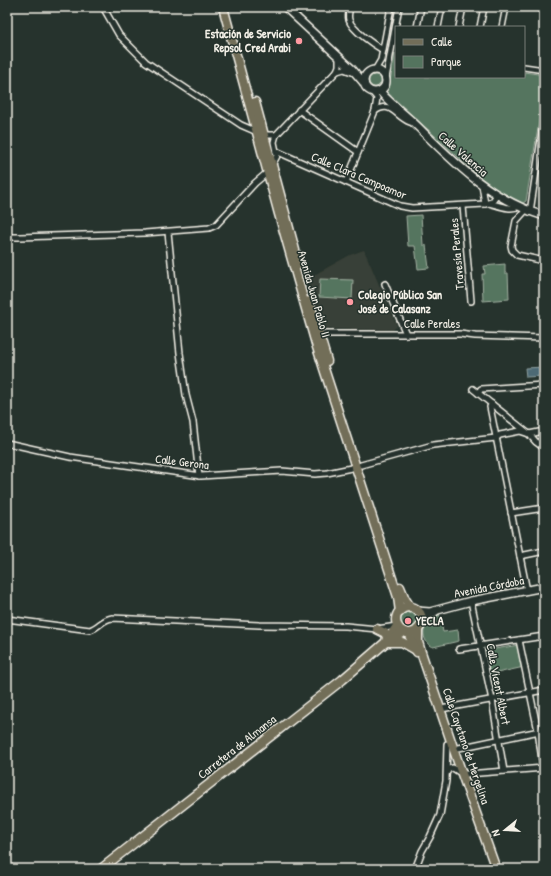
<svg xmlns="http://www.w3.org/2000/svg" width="551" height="876" font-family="'Patrick Hand',sans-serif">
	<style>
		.built { fill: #394037 }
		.green { fill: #54745e; stroke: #a4b2a3 }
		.water { fill: #4e6b74; stroke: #90a1a2 }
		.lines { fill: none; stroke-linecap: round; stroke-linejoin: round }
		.minor-casing { stroke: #f4f1e8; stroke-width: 8 }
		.secondary-casing { stroke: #f4f1e8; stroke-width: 10 }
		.primary-casing { stroke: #f4f1e8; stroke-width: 11 }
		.trunk-casing { stroke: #f4f1e8; stroke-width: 11 }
		.minor { stroke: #26332d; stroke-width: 5 }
		.secondary { stroke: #26332d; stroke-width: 7 }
		.primary { stroke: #726e59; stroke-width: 8 }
		.trunk { stroke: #726e59; stroke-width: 8 }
		.poi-dot { fill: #ff9aa2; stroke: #26332d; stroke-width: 1.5 }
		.labels { text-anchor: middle; stroke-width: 3; stroke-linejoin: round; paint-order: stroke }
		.poi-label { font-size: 12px; font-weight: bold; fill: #f4f1e8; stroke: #26332d; text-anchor: start }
		.street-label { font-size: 12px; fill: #f4f1e8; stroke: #26332d }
	</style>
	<rect width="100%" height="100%" fill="#26332d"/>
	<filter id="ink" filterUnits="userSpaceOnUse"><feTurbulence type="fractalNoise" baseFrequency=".025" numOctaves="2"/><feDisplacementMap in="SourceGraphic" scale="8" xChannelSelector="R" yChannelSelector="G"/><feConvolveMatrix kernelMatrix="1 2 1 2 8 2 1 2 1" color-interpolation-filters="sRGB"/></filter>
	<g filter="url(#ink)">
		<path class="built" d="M364 250 397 326 393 330 321 329 307 279 350 255Z"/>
		<g class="green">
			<path d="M395 53 396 77H524V72L544 75V91L526 201 523 203 498 190 480 177 388 93Z"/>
			<circle cx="375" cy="81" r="6"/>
			<path d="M421 215 423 245H426L429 268 418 269 415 246H408L406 216Z"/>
			<path d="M505 264V273H508L509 299 483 301 482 274H485L484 266Z"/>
			<path d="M320 279 353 280 352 299 319 297Z"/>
			<path d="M439 612 443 632 458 630 459 641 433 647C429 646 428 644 426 641 419 628 430 619 439 612Z"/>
			<circle cx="409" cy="621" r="9"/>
			<path d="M519 645 524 667 488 675 483 651Z"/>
		</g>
		<path class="water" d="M544 367V376L526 377 525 368Z"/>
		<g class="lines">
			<g class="minor-casing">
				<g id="minor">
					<path d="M103 7 119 35 146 62 241 125 264 135H276L337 71 339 66V57"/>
					<path d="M350 7C349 11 348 17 349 20 352 30 374 45 383 50"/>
					<path d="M417 27 421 7"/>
					<path d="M438 27 442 7"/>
					<path d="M459 27 463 7"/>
					<path d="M480 27 484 7"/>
					<path d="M502 27 506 7"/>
					<path d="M524 67 544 70"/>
					<path d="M375 70 381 60 391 7"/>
					<path d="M337 71 344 69 352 72"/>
					<path d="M386 78 399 7"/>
					<path d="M299 110 358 152"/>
					<path d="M375 111C391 100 395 116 410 122"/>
					<path d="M276 151 400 206 412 208 485 204 492 202 497 195"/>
					<path d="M272 165 277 156 274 142 276 135"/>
					<path d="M346 182 375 111 377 98 372 92"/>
					<path d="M482 185 485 204"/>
					<path d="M489 203C498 205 510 211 519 206"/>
					<path d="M463 206 471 301"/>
					<path d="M526 210 516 221 511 246 512 250 517 255 544 261"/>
					<path d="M530 212 544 119"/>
					<path d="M168 232 180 353 186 395 193 422 199 476"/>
					<path d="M7 237H20L145 233 209 228 216 225 255 183 268 172"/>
					<path d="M385 284 406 334"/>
					<path d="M319 334H460L475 336 544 338"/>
					<path d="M473 389 529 434 536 442 544 448"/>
					<path d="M478 393 481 389 544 385"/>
					<path d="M492 404 490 407 527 591"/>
					<path d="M7 443 70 457 201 476 282 471 315 474 327 473 356 467"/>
					<path d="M361 465 433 445 496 438 500 435 520 431 529 434 544 431"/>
					<path d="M511 513 544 508"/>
					<path d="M520 556 544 551"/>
					<path d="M471 601 492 700 504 771"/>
					<path d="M7 619 90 630C99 627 103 619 112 618L259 625 346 626 377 629 397 626"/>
					<path d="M519 640 538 731 543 768"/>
					<path d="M459 649 544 636"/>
					<path d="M441 709 544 690"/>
					<path d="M454 749 544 730"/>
					<path d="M447 772 449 769 453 768 462 774H467L544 768"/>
					<path d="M415 869 422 851 430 837 440 815 446 781 447 744"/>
				</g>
			</g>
			<g class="secondary-casing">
				<g id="secondary">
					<path d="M285 7 352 69 364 83"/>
					<circle cx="375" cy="81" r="11"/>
					<path d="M380 91 385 97C395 107 405 115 415 124 455 163 489 199 544 216"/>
					<path d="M417 611 430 612 471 601 544 587"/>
					<path d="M420 626 426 619 436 611"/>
				</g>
			</g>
			<g class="primary-casing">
				<g id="primary">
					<path d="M223 7 279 214 316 344 398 597 400 612"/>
					<path d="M255 102 299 265"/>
					<path d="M309 301 327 361"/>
					<path d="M400 587 405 599 411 608"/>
					<circle cx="409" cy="620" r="13"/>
					<path d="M418 629V642L421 652 462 774 496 869"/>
					<path d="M408 633 417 652"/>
				</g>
			</g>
			<g class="trunk-casing">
				<g id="trunk">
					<path d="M377 629 385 633 387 637 386 642"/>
					<path d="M389 638 397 626"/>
					<path d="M387 642H402L416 650"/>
					<path d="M101 869 342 680 386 642 404 632"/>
				</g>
			</g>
			<use href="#minor" class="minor"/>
			<use href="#secondary" class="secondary"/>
			<use href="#primary" class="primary"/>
			<use href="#trunk" class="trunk"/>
		</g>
	</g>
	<g class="poi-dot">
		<circle cx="299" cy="41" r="4"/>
		<circle cx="350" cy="302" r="4"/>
		<circle cx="408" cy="621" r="4"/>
	</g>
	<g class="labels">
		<g class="poi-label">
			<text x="291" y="38" text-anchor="end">Estación de Servicio<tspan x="291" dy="14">Repsol Cred Arabi</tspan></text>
			<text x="358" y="299">Colegio Público San<tspan x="358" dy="14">José de Calasanz</tspan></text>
			<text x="416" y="625">YECLA</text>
		</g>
		<g class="street-label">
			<text transform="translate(463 154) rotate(41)" y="4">Calle Valencia</text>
			<text transform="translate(359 176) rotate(23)" y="4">Calle Clara Campoamor</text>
			<text transform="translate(457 254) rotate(-95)" y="4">Travesía Perales</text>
			<text transform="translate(314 294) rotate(74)" y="4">Avenida Juan Pablo II</text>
			<text x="432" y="328">Calle Perales</text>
			<text transform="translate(182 462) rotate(7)" y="4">Calle Gerona</text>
			<text transform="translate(489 587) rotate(-11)" y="4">Avenida Córdoba</text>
			<text transform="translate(498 684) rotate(79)" y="4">Calle Vicent Albert</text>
			<text transform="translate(466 746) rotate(71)" y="4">Calle Cayetano de Mergelina</text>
			<text transform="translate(237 747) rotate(-38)" y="4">Carretera de Almansa</text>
		</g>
	</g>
	<rect width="551" height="876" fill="none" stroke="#26332d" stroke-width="24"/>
	<rect x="12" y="12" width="527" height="852" fill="none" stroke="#f4f1e8" stroke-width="1.5" filter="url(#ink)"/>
	<rect x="395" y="26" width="130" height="52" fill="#26332d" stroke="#787f78"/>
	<rect x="403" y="39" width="20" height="6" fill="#726e59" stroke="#787f78"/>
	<text x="431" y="46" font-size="12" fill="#f4f1e8">Calle</text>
	<rect x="403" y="56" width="20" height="12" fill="#54745e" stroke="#787f78"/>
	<text x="431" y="66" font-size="12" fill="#f4f1e8">Parque</text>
	<g transform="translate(505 830) rotate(252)" stroke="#26332d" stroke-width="3" paint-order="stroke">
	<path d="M0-3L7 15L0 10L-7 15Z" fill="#f4f1e8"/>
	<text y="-6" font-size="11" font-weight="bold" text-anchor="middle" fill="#f4f1e8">N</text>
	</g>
</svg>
